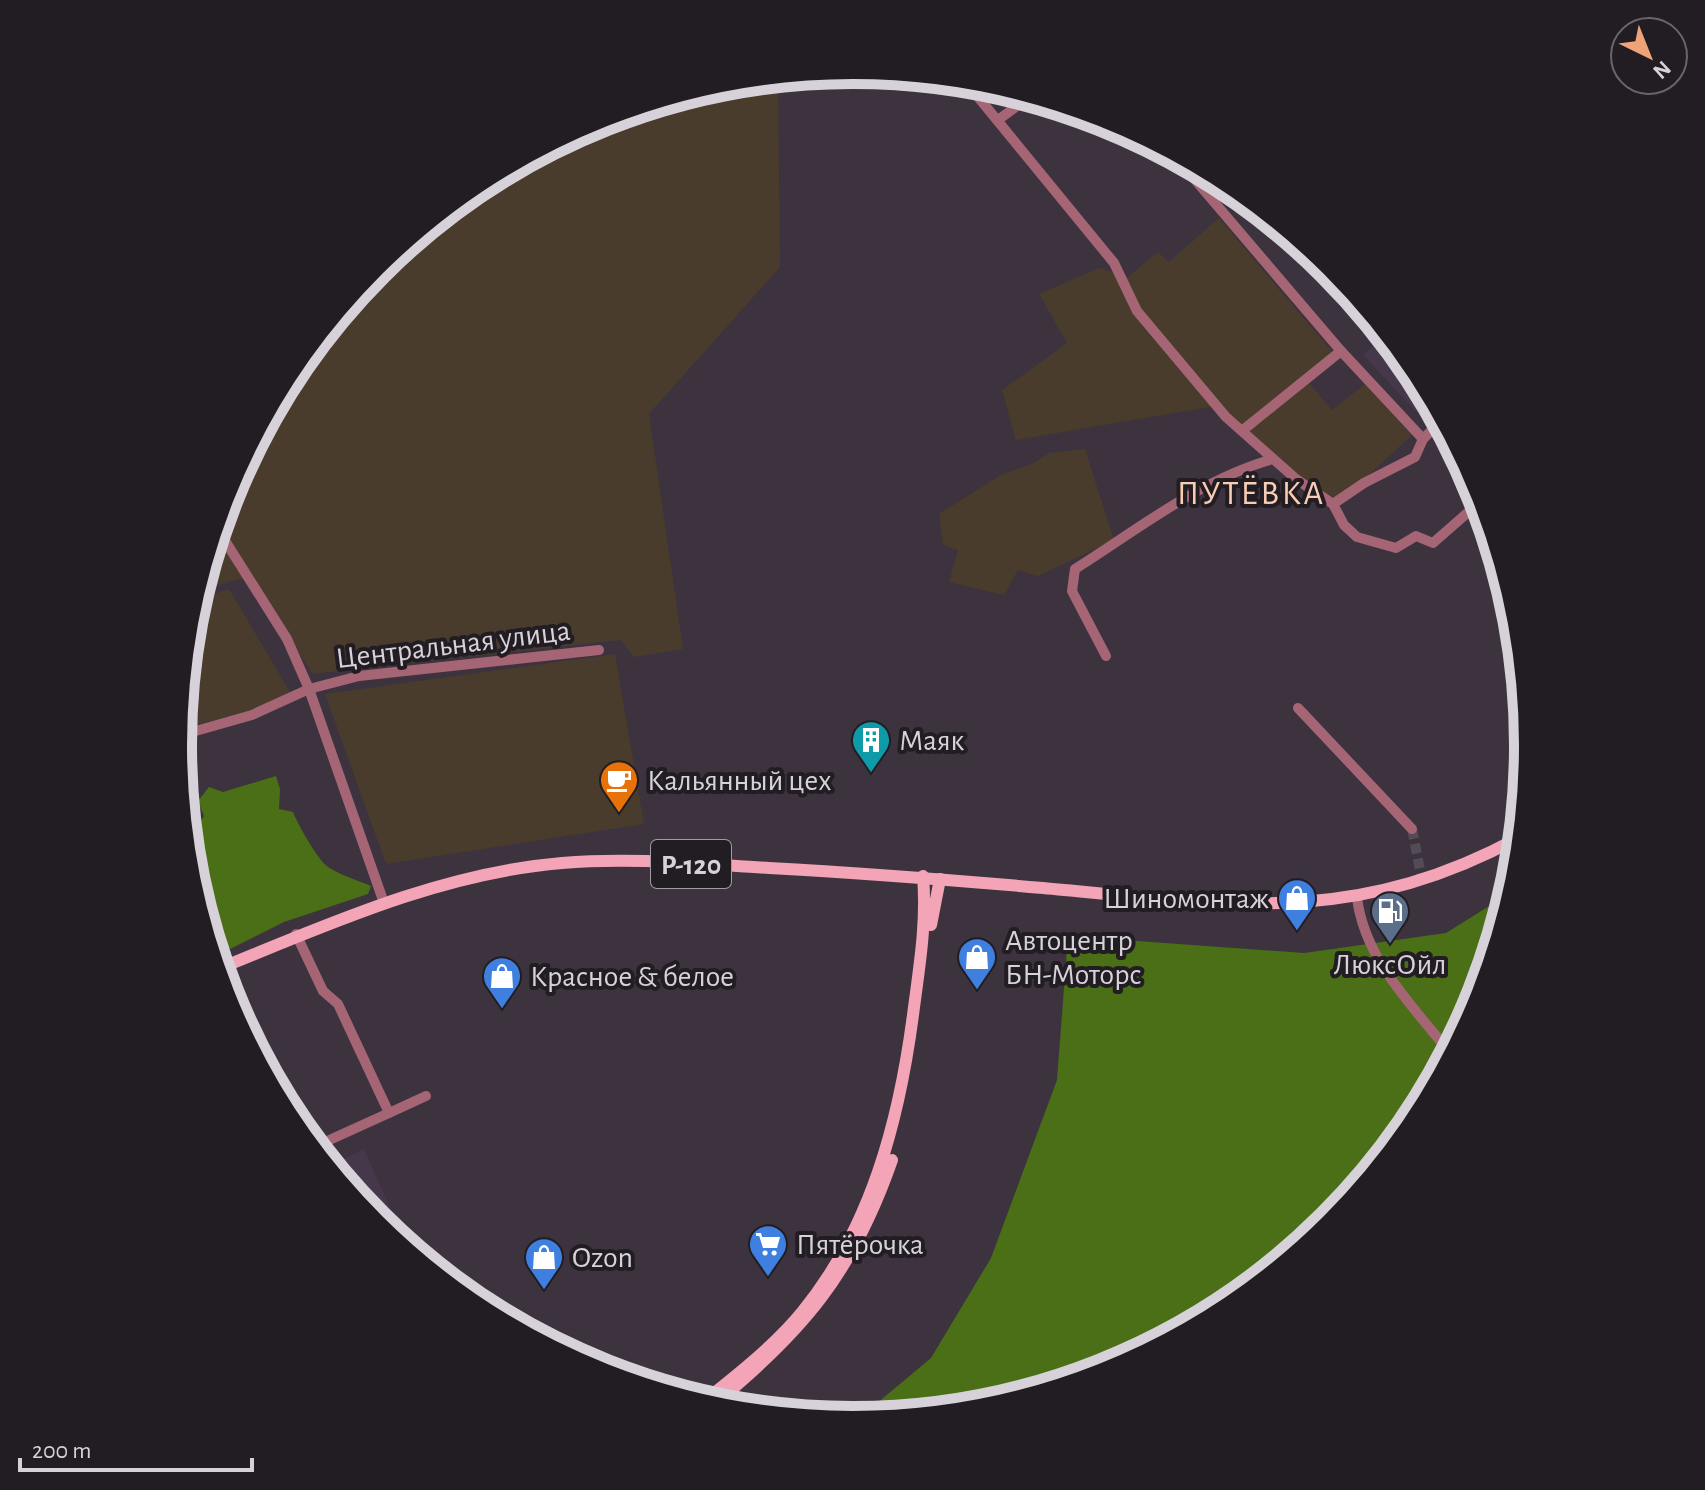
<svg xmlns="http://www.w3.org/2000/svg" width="1705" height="1490" font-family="'Alegreya Sans',sans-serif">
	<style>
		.industrial { fill: #493c2d }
		.built { fill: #45384a }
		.green { fill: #4a6f16 }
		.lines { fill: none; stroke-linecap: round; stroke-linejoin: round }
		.minor-tunnel { stroke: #534b56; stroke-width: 10; stroke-dasharray: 10 5; stroke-linecap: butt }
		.minor { stroke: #a56575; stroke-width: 10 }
		.major { stroke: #f3a4b6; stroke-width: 12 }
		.labels { text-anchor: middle; stroke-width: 8; stroke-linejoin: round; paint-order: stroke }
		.shield { fill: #211d22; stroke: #a09ca2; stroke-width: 2 }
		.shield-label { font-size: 28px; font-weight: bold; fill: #d7d2d9 }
		.street-label { font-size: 30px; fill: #d7d2d9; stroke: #211d22 }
		.poi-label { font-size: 30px; fill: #d7d2d9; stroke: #211d22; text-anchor: start }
		.quarter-label { font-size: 34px; letter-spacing: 2px; fill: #f9ccb4; stroke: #211d22 }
		.rim { fill: none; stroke: #d7d2d9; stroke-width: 10 }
	</style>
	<rect width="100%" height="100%" fill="#3c333f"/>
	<g class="industrial">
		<path d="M778 77 780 267 649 414 683 649 634 657 621 640 313 674 250 580 238 579 197 592 229 486 292 370 376 267 478 184 595 121 721 83Z"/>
		<path d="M1219 218 1334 354 1306 380 1332 410 1365 384 1412 435 1341 501 1304 482 1210 407 1016 440 1002 390 1067 343 1039 294 1099 268 1128 277 1158 252 1169 262Z"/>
		<path d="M1085 449 1114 540 1038 576 1018 570 1004 595 949 582 958 550 943 545 939 514 1001 475 1034 463 1049 453Z"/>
		<path d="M229 589 290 692 261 708 179 729 195 600Z"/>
		<path d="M615 654 644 824 386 864 325 694Z"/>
	</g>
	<g class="built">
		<path d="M1385 335 1414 370 1434 408 1423 419 1363 355Z"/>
		<path d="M364 1149 400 1230 407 1248 375 1222 329 1166Z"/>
	</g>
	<g class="green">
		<path d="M276 776 280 789 279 809 293 812C298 825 318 860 328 867 340 875 357 880 371 886L368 894 284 922 226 951 213 950 190 876 186 832 197 826 204 816 198 801 209 787 223 792Z"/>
		<path d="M1510 893 1476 1004 1413 1120 1329 1223 1227 1306 1110 1369 984 1407 879 1417 876 1404 931 1358 991 1258 1057 1080 1068 936 1304 953 1446 933Z"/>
	</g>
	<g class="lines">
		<path class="minor-tunnel" d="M1412 829 1422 880"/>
		<g class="minor">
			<path d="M965 81 1114 263 1137 311 1226 417 1296 479 1333 504 1344 525 1357 537 1396 548 1416 536 1433 543 1481 501"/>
			<path d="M998 120 1029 97"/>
			<path d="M1174 155 1341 351 1423 439"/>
			<path d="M1243 430 1341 351"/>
			<path d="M1333 504 1364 483 1415 457 1423 439 1441 421"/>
			<path d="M217 528 287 639 309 689 384 903"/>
			<path d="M1106 656 1072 591 1075 569C1137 530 1201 479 1273 459"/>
			<path d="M1298 708 1412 829"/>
			<path d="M178 736 252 715 309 689 359 676 599 650"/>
			<path d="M1357 898C1365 960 1412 1005 1450 1053"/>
			<path d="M296 934 323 991 338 1004 389 1113 314 1147"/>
			<path d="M389 1113 426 1096"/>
		</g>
		<g class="major">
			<path d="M931 925 940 879"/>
			<path d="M218 969C329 924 441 873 562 863 631 857 700 864 769 868 861 873 951 880 1043 888 1221 904 1352 928 1518 838"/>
			<path d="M703 1402C737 1375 774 1346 802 1312 871 1228 899 1121 913 1015 919 968 927 924 923 876"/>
			<path d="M713 1405C804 1331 853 1272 892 1160"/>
		</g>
	</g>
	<defs>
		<g id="building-pin" transform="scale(2)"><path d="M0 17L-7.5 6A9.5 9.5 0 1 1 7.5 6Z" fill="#0f9aa8" stroke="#211d22"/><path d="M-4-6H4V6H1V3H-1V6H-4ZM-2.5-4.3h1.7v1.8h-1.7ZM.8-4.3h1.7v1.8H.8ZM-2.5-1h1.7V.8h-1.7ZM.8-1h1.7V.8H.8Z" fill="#fff"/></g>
		<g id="cafe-pin" transform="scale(2)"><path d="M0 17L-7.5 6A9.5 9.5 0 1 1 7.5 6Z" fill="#e8710a" stroke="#211d22"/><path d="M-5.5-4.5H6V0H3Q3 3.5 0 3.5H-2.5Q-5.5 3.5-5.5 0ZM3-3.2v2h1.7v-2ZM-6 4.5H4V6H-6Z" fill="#fff"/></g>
		<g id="shop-pin" transform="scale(2)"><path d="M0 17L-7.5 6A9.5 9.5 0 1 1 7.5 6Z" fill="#3f7fe0" stroke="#211d22"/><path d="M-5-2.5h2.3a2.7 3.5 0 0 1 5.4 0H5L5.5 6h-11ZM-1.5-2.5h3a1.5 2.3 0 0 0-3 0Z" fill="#fff"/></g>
		<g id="fuel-pin" transform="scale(2)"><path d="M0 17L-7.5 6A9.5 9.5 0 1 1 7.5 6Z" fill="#5c6f8a" stroke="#211d22"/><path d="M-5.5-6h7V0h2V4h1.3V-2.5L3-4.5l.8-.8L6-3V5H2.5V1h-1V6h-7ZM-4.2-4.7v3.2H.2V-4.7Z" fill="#fff"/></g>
		<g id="supermarket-pin" transform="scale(2)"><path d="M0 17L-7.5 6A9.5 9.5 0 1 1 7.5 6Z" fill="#3f7fe0" stroke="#211d22"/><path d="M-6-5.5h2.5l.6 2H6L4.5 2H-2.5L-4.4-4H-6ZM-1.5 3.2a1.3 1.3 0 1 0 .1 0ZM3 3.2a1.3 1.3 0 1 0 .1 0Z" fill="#fff"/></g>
	</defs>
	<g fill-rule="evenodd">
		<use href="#building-pin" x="871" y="740"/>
		<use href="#cafe-pin" x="619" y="780"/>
		<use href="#shop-pin" x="1297" y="898"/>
		<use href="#fuel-pin" x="1390" y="911"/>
		<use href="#shop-pin" x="977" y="957"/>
		<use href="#shop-pin" x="502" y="976"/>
		<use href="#supermarket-pin" x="768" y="1244"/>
		<use href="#shop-pin" x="544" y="1257"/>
	</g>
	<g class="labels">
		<rect class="shield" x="651" y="840" width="80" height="48" rx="6"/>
		<g class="shield-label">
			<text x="691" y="874">Р-120</text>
		</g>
		<g class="street-label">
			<text transform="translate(453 644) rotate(-7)" y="10">Центральная улица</text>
		</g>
		<g class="poi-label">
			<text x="899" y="750">Маяк</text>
			<text x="647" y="790">Кальянный цех</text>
			<text x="1269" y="908" text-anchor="end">Шиномонтаж</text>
			<text x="1005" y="950">Автоцентр<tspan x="1005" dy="34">БН-Моторс</tspan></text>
			<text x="1390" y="974" text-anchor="middle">ЛюксОйл</text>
			<text x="530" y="986">Красное &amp; белое</text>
			<text x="796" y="1254">Пятёрочка</text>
			<text x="572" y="1267">Ozon</text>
		</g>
		<g class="quarter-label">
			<text x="1251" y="504">ПУТЁВКА</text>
		</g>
	</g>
	<path d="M0 0H1705V1490H0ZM192 745a661 661 0 1 1 1322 0a661 661 0 1 1-1322 0Z" fill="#211d22" fill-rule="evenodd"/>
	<path class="rim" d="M192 745a661 661 0 1 1 1322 0a661 661 0 1 1-1322 0Z"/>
	<g transform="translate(1649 56) rotate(137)"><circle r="38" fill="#211d22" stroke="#6a656b" stroke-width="2"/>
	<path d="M0-6L14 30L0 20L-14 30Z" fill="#efa378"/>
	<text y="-12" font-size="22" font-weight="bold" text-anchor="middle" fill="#d7d2d9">N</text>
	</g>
	<path d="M20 1458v12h232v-12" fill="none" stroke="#d7d2d9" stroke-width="4"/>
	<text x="32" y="1458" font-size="24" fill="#d7d2d9" stroke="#211d22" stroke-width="6" paint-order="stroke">200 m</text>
</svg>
